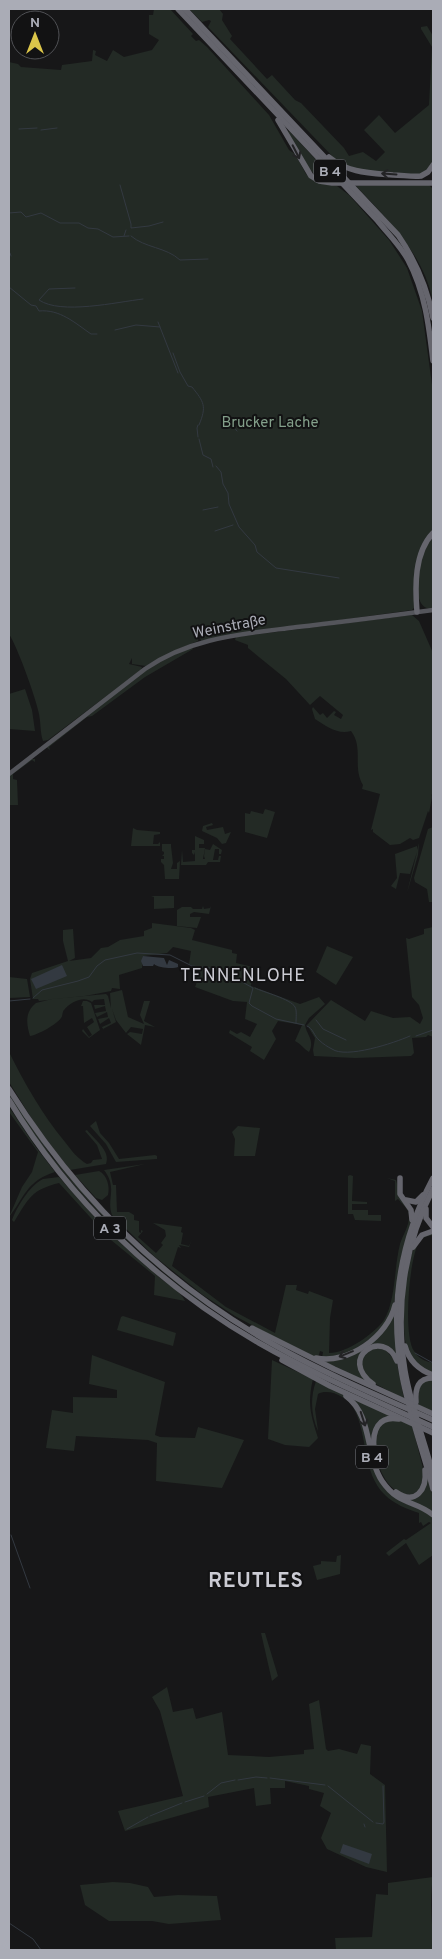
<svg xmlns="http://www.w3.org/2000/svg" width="442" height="1959" font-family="Overpass,sans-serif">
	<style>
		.green { fill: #232a25 }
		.water { fill: #333941 }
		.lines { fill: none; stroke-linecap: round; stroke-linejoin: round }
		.stream { stroke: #333941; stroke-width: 1 }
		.major { stroke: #54555b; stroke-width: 4.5 }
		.highway { stroke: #65656d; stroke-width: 5.5 }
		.oneway { stroke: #232325 }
		.labels { text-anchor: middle; stroke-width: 4; stroke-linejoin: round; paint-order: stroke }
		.shield { fill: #121213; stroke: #7c7e85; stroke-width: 1 }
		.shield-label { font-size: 14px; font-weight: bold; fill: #aaacb6 }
		.park-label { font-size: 15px; fill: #839f8a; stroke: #121213 }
		.street-label { font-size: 15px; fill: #aaacb6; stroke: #121213 }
		.quarter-label { font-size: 18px; letter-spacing: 1px; fill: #cbcbd3; stroke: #121213 }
		.district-label { font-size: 20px; font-weight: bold; letter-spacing: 1px; fill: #cbcbd3; stroke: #121213 }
	</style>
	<rect width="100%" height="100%" fill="#171718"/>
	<g class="green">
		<path d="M154 9H170L193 34 191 36 196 41 199 40 207 47 269 115 289 150 295 154 306 174 315 181 327 185 337 186 349 195 389 240 407 268 422 311 433 392V532L423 545 415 607 412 610 218 637 201 641 199 634 198 641 178 649 146 666 132 664V658L129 664 142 667 141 670 48 740 43 741C40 732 41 724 39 714 36 698 17 646 9 634V62L18 64 21 67 61 70 62 65 92 61 93 50 96 51 95 55 107 61 113 50 124 57 152 50 159 40 149 34V15H153Z"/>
		<path d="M189 9H219L223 14 222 20 232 36 230 39 267 79 272 75 295 100 301 103 344 148 349 156 363 152 376 161 385 152 364 130 379 115 395 133 429 105 432 47 421 29V27L427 26 433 36V165L421 175 368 171 352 168 335 159 208 27 211 21 209 20 202 22Z"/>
		<path d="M289 131 336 181C309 183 300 152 288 132Z"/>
		<path d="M429 185 432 188 433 302C424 254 388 220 356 186Z"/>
		<path d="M433 538V609C406 611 419 549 433 538Z"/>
		<path d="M412 615 419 621 433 653V789L431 798 433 792 429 813 428 811 419 838 413 840 410 838 400 844 390 845 373 832V829L371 830 380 794 362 789 363 785C352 767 364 748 351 731 338 735 326 726 315 719L312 709 313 707 320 715 323 713 327 718 334 711 336 712 334 715 341 719 343 715 320 696 310 705 286 679 248 648V645L235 640 236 637Z"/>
		<path d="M192 647 193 649 145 677 92 716 87 717 49 747 50 750 46 747 135 678 160 661Z"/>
		<path d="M25 689 32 710 35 731 9 729V694Z"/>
		<path d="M31 759H35V762L32 760 13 774V779L17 780 18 805H9V776Z"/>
		<path d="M265 809 275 812 267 838 245 832V813L250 814 251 811 263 814Z"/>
		<path d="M212 823 213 825 206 827 207 830 223 827 225 834 231 832 226 843 222 844 217 838 202 831 203 826Z"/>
		<path d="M433 827V902H429L427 889 415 882 414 878 428 829Z"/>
		<path d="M133 828 137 830 160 832V834L154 835 153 844H158L160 842V846H131Z"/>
		<path d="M195 836 204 840V844H199V848H205L203 859H200H205L204 856 205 849 210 850 213 844 222 850 221 854H219V849H215L213 860H218L219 856H221L220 862H208L206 865H181L182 850 183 862 195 861V852L194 855 192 853V850H195Z"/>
		<path d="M419 843 418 855 407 893 417 852 410 874 400 873 396 889 391 886 397 878 395 854 417 846V850Z"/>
		<path d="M162 844H171V846L173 863 171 869H177V863L180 861 179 879H165L164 865 161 862V859H164V856H162L164 854V852L162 851Z"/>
		<path d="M151 896H174V908L154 909V897Z"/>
		<path d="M203 906 204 909 210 908 211 906 209 914 194 912 190 914V917H201L197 928 177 926V910L182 907H191L193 909H202Z"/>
		<path d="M152 923 191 928 195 930 192 940 232 950V953L237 954 236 963 253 967 251 986 300 1004 319 997 325 1004 309 1018 305 1025C307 1036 315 1040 309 1052 304 1049 301 1044 295 1041L302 1025 278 1021 272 1031 276 1039 264 1060 250 1051 252 1047 229 1033 230 1030 237 1034 241 1032 250 1037 257 1024 245 1019 247 1002 233 1001 195 987 197 982 192 981 193 966 189 964 191 951 173 947 167 953 143 956 142 968 119 975 120 989 112 988 111 991 85 996 39 1001 38 999H33L30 979 32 973 68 961 63 941V930L73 929 75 958 69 961 91 958 101 948 108 947 120 940 144 936V931L152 928Z"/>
		<path d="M433 927V1037L428 1035 426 1037 412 1038 414 1053 411 1056 355 1058 314 1056 313 1050 315 1038 307 1025 331 1000 365 1021 371 1011 393 1018 410 1017 420 1024 423 1018 419 1005 412 997 406 938 409 939 424 934V929Z"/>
		<path d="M327 946 353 957 336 985 316 972Z"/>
		<path d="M9 977 27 979 30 997 9 998Z"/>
		<path d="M122 990 128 1017 144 1024 140 1015 144 1001H150L144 1021 155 1027 145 1025 141 1045 127 1034 130 1032 142 1034 143 1029 131 1027 126 1033 116 1020 112 1009 116 1022 103 1029 104 1030 101 1026 102 1027 111 1023 109 1018 100 1024 98 1019 108 1017 107 1012 97 1017 95 1013 106 1011 105 1006 95 1009 94 1005H105L104 999 94 1000 92 1002C84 995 70 1002 64 1010 62 1012 63 1016 61 1018 57 1024 38 1035 30 1036 26 1023 25 1012 36 1003L52 999 106 994 108 996 111 1008 110 993Z"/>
		<path d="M83 1001H87L91 1003 100 1030 89 1038 82 1031 83 1029 89 1037 92 1035 87 1027 94 1022 92 1018 84 1023 83 1006H81Z"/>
		<path d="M9 1052C25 1084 42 1114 65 1142 71 1150 78 1159 87 1164L91 1163 93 1160 102 1159 97 1145 85 1131 87 1130C95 1140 111 1151 106 1164L70 1170 37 1127 9 1082Z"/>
		<path d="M9 1093 52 1157 96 1207 160 1268 210 1309C141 1258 79 1199 30 1129 23 1118 11 1105 9 1093Z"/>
		<path d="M9 1107 35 1146 55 1172C26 1181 25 1197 9 1217L22 1187 32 1172 38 1152 9 1112Z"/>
		<path d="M96 1121 100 1133 109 1143 119 1159 155 1155 157 1156V1159L116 1162 106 1144 90 1126Z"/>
		<path d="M238 1126 260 1128 255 1156H234L235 1139 232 1132Z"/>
		<path d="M145 1164 110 1172 113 1185H116L117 1212H129L134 1215V1220L139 1221V1232L141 1233V1230L143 1231 138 1237 156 1253 163 1245 161 1243 166 1236 165 1230 153 1223 182 1227 181 1232 183 1233 181 1244 189 1246 192 1239 189 1247 179 1245 181 1248 178 1247 172 1266 226 1307 275 1333 286 1285H297L296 1290 308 1294 309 1291 333 1300 330 1318 329 1353C347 1353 374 1334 384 1320 396 1300 394 1267 400 1244 403 1235 410 1224 409 1215 408 1208 402 1204 398 1199L395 1201V1181L387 1178 396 1180 402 1201 412 1217 401 1258 394 1302 390 1317 373 1337 349 1353 322 1358 323 1352 320 1351 318 1358 306 1354 235 1316 203 1295 154 1256 112 1215C106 1199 118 1188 104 1170Z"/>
		<path d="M99 1171C107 1175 110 1186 108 1195L102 1200 96 1198 75 1175Z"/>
		<path d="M350 1175 353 1176 352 1201 367 1202V1204H352V1210H368V1215H381V1221L355 1220 353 1214H348V1176Z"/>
		<path d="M59 1177C90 1214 123 1247 160 1278 167 1284 181 1291 185 1301L154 1295 155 1276 111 1240 59 1183C31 1190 29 1198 14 1222L12 1220C17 1207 29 1186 43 1179 48 1178 54 1178 59 1177Z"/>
		<path d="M433 1232V1235C426 1236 421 1238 418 1244 409 1262 403 1335 414 1351 419 1359 425 1361 433 1363V1374C423 1370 415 1365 409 1355 399 1335 404 1260 417 1242 422 1235 426 1234 433 1232Z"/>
		<path d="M395 1310 397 1357 376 1345 358 1361 371 1384 321 1360 337 1359 376 1338Z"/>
		<path d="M123 1316 176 1333 173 1346 117 1330 121 1317Z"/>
		<path d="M384 1348 397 1363 404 1399 372 1382 362 1373V1356L370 1349Z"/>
		<path d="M92 1355 165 1382 155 1435 160 1437 195 1438 198 1427 244 1440 222 1488 156 1481 157 1443 148 1440 76 1436 74 1451 46 1448 52 1410 73 1413V1397L117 1398V1390L89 1384Z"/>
		<path d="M272 1360 313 1379C307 1404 311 1415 318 1438L309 1447 285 1445 268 1439Z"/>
		<path d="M433 1379V1412L418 1405 419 1384Z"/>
		<path d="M316 1381 345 1396 357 1407 377 1474 404 1503 423 1510 433 1517V1555L419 1565 406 1543 389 1556 386 1553 404 1539 406 1540 431 1523 429 1522 423 1526 421 1522 419 1523V1513C407 1509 394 1504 385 1495 362 1473 368 1435 354 1409 348 1397 329 1388 318 1394L315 1409 318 1431C311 1415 310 1398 316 1381Z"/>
		<path d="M349 1396 395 1416C389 1419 382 1418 377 1423 372 1430 372 1438 372 1446 373 1463 381 1483 395 1493 414 1507 427 1490 426 1471L433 1496V1514C420 1505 405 1503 393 1492 369 1470 374 1437 361 1410 358 1404 352 1400 349 1396Z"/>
		<path d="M396 1419 412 1425 424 1472 422 1488 412 1495C407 1494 401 1494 397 1491 383 1484 372 1453 374 1438 375 1433 379 1428 381 1423Z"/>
		<path d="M341 1555 340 1574 317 1580 313 1566 321 1564V1561L336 1562 337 1556Z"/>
		<path d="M261 1633H265L278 1676 272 1681Z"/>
		<path d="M167 1687 173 1712 193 1708 196 1719 222 1712 228 1755 269 1757 304 1754V1750L314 1749 309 1704 319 1700 326 1749 328 1751 339 1749 357 1754 361 1744 371 1746 370 1774 385 1785 387 1872 366 1867 327 1849 321 1838 331 1813 320 1806 324 1793 309 1789V1786L285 1781V1788H270L271 1804 256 1806 254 1788 208 1797 209 1807 125 1831 118 1811 183 1796 160 1711 152 1697Z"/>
		<path d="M433 1877C429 1904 433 1924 433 1950H336L335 1938 372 1937 376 1894 388 1895V1883Z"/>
		<path d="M113 1882 130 1883 148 1887 154 1897 178 1895 217 1896 221 1920 169 1924 152 1921H109L85 1905 80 1885Z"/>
	</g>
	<g class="water">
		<path d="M143 956 164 958 167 965 169 960 178 964V967C174 969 158 968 154 964L153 966H143L141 961Z"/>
		<path d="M62 965 67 976 36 989 31 979Z"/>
		<path d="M343 1844 372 1854 369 1864 340 1853Z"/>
	</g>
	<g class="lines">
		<g class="stream">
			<path d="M19 129 37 128"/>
			<path d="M41 130 57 128"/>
			<path d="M120 185 131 224V228L149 226 163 222"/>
			<path d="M9 213 21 212 26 217 41 213 60 223H79L88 228 98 229 113 237 129 236"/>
			<path d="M124 236 126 230"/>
			<path d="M131 236C145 248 166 247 180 260L208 259"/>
			<path d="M10 253 11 256"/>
			<path d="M9 287 31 305 36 306 39 311C60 309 75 323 91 334H97"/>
			<path d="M75 288 49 289 39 300C61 315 117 302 143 299"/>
			<path d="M158 322 178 373"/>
			<path d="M115 330 136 325 160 327"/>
			<path d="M173 353 180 372 188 386 192 387C204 402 207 406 199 425"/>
			<path d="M227 418V421"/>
			<path d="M231 424 237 431"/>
			<path d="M198 437 197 428 198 425"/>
			<path d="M199 439 203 455 211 459 213 467"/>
			<path d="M216 466 221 472 223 484 228 493 229 504 239 527 255 545 257 552 276 568 339 578"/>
			<path d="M203 510 218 507"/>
			<path d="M215 531 233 525"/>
			<path d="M255 988C263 992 291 999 295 1007 297 1010 296 1018 296 1023"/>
			<path d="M33 998 42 990 78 981 89 977 97 966 105 960 137 953 170 955 192 966 219 969 253 988 249 1003 252 1006 276 1019 304 1025"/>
			<path d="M9 1001 30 999"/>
			<path d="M316 1020 323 1029 346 1040"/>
			<path d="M307 1026C313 1028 314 1036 319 1040 323 1044 328 1047 332 1049 346 1059 394 1043 410 1036"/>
			<path d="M416 1036 433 1030"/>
			<path d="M415 1353 433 1363"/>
			<path d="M11 1535 30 1588"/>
			<path d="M270 1778 325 1785"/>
			<path d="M238 1780 256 1777 267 1778"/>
			<path d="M328 1786 373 1822"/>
			<path d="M207 1794 221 1783 235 1780"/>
			<path d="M185 1802 204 1796"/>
			<path d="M150 1816 182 1803"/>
			<path d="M376 1823 383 1824 384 1822 383 1786"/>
			<path d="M364 1824 365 1827"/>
			<path d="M127 1829 148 1817"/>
			<path d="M9 1923 33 1939 41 1950"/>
		</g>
		<path class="major" d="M9 774 145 669C191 637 244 634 297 627 343 622 388 616 433 610"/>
		<g class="highway">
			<path d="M178 9 377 220C387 233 400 245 408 260 425 292 429 326 433 361"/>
			<path d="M185 9 398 235C416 261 427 287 433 318"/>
			<path d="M278 120 311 176 319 181 332 183H433"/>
			<path d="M329 157C348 173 369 173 393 175 402 175 412 177 421 176L428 172 433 165"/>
			<path d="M417 612C415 587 414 553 433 533"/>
			<path d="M9 1089C76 1196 165 1284 276 1346 326 1374 381 1397 433 1420"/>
			<path d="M9 1100C69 1200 158 1285 259 1343 315 1375 375 1400 433 1427"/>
			<path d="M400 1178V1194L411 1210 412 1220"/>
			<path d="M433 1178C401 1239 389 1306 402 1375 409 1413 423 1451 433 1489"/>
			<path d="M433 1189C404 1245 395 1309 405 1371 411 1406 424 1440 433 1474"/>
			<path d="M406 1200 416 1202 423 1195"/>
			<path d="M426 1209V1218L433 1227"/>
			<path d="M413 1247 422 1235 433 1231"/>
			<path d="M252 1328 334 1369 433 1414"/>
			<path d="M405 1346C409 1361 419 1370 433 1375"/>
			<path d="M316 1358C348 1365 388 1336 395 1305"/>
			<path d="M282 1360 330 1386 433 1433"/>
			<path d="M373 1384C337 1358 384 1327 397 1361"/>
			<path d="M346 1396C373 1416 365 1455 382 1481 399 1506 415 1500 433 1515"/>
			<path d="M416 1402C415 1388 418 1378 433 1378"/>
			<path d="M374 1449C372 1431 378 1415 399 1419"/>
			<path d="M396 1492C416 1506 427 1489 425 1470"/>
		</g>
	</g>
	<defs><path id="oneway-shaft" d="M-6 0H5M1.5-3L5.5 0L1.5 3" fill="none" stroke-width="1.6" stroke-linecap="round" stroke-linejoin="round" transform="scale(1.25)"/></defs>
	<g class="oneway">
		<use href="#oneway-shaft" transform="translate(296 152) rotate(63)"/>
		<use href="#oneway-shaft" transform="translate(389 174) rotate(-176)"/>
		<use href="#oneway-shaft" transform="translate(346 1354) rotate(158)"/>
		<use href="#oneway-shaft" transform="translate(363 1419) rotate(72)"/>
	</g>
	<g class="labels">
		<g class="shield">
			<rect x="314" y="159.5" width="32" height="23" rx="4"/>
			<rect x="94" y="1216.5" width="32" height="23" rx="4"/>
			<rect x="356" y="1445.5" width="32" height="23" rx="4"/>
		</g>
		<g class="shield-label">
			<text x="330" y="176">B 4</text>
			<text x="110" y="1233">A 3</text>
			<text x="372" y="1462">B 4</text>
		</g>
		<g class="park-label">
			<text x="270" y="427">Brucker Lache</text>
		</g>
		<g class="street-label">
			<text transform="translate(229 626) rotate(-11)" y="5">Weinstraße</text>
		</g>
		<g class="quarter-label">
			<text x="243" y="981">TENNENLOHE</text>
		</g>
		<g class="district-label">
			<text x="256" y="1587">REUTLES</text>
		</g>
	</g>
	<rect width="442" height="1959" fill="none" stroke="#aaacb6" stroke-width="20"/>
	<g transform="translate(35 35)"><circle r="24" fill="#121213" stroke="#4f5054"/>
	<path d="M0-4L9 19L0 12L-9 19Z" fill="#dcc64a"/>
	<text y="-8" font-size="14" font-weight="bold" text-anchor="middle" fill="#aaacb6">N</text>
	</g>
</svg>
